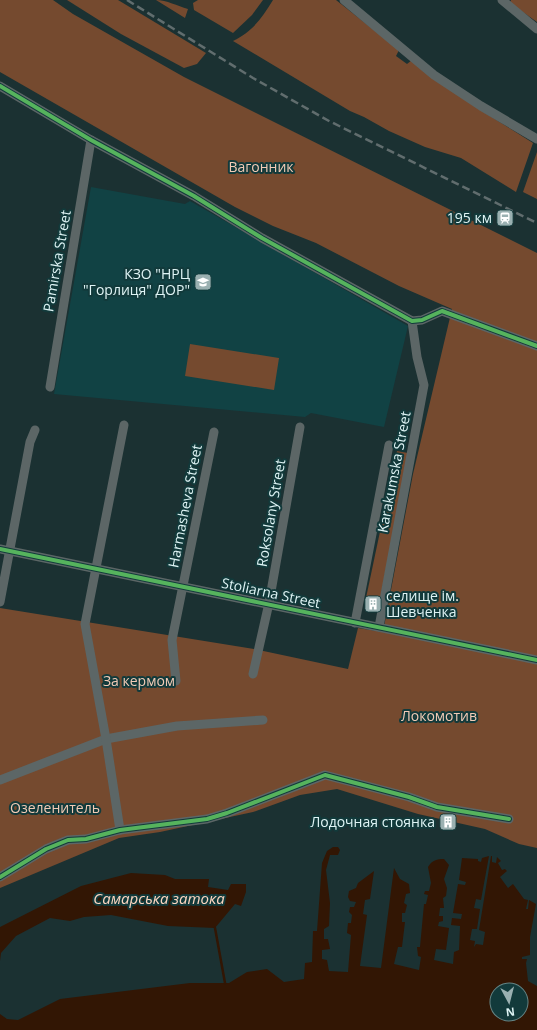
<svg xmlns="http://www.w3.org/2000/svg" width="537" height="1030" font-family="'Open Sans',sans-serif">
	<style>
		.built { fill: #114244 }
		.green { fill: #754a2f }
		.water { fill: #321604; fill-rule: evenodd }
		.lines { fill: none; stroke-linecap: round; stroke-linejoin: round }
		.stream { stroke: #321604; stroke-width: 2.5 }
		.minor { stroke: #5c6666; stroke-width: 9 }
		.rail { stroke: #616d6e; stroke-width: 2.5; stroke-dasharray: 8 4; stroke-linecap: butt }
		.cycleway-casing { stroke: #123a3b; stroke-width: 6 }
		.cycleway { stroke: #56b35d; stroke-width: 4 }
		.labels { text-anchor: middle; stroke-width: 4; stroke-linejoin: round; paint-order: stroke }
		.park-label { font-size: 14px; fill: #f2cbb6; stroke: #123a3b }
		.poi-label { font-size: 14px; fill: #dff4f5; stroke: #123a3b; text-anchor: end }
		.street-label { font-size: 14px; fill: #dff4f5; stroke: #123a3b }
		.water-label { font-size: 15px; font-style: italic; fill: #fdd6c0; stroke: #123a3b }
	</style>
	<rect width="100%" height="100%" fill="#1b3132"/>
	<path class="built" d="M91 187 185 204 190 201 408 326 384 427 311 413 305 417 54 394Z"/>
	<g class="green">
		<path d="M0 0H53L73 14 184 77 537 253V848L519 844 485 829 418 814 337 789 300 795 253 812 160 832 119 838 0 888V608L254 649 348 669 358 628 383 632 413 474 452 309 399 286 316 243 273 226 235 207 0 72Z"/>
		<path d="M67 0H118L206 53 197 64 184 68 121 34Z"/>
		<path d="M156 0C167 0 177 6 188 9L185 18Z"/>
		<path d="M198 0H263L252 15 233 33 194 10 193 3Z"/>
		<path d="M273 0H336L399 50 396 56 407 64 412 60 482 111 533 143 516 192 461 158 425 147 389 131 364 117 350 111 233 41C253 31 262 18 273 0Z"/>
		<path d="M511 0H537V22L510 3Z"/>
		<path d="M537 152V199L523 192Z"/>
		<path d="M190 344 279 358 274 390 185 376Z"/>
		<path d="M397 451 408 453 380 600 366 598Z"/>
	</g>
	<g class="water">
		<path d="M333 847H338L340 850 338 855H330L326 870 330 903 329 926 324 929V939H328L330 949 322 950V959L327 960 329 971 348 972 351 935 347 933 348 923H351L352 915 349 912 350 907H354L356 902 350 901 348 897 349 891 356 888 358 883 374 871 370 899 365 900 363 914 367 915 360 966 381 968 394 868 400 879 409 884 410 893 406 894 404 903 407 905 405 913H402V922H405L402 947H398L394 964 419 970 421 957 418 956 417 947H420L424 904H426L428 895 424 894 425 891H429L431 883 428 867C432 860 437 859 444 859L449 865 444 879 447 888 446 896 443 898 444 908H440L439 916H443V921L439 922 438 926 449 928 446 950 436 949 434 960 453 964 454 952 459 950 460 926 451 925 452 918 461 919 462 914 453 913 458 884 465 885 466 882 459 880 462 858 478 859V861L481 862 482 858 489 856 481 900 476 899 474 908 480 909 477 929H472L470 940 475 941 474 947 476 944 483 945 485 932 479 930 491 856H492V862L496 863 497 857 501 861 498 863 502 870 505 869 507 871 500 877 508 888 513 884 524 899 528 900 526 909H528L529 900 536 904 530 937V955L522 957V959H527L526 963 528 981 537 986V1030H0V1014L7 1019 18 1020 60 999 190 983H229L247 972 267 969 284 982 304 979 305 963 312 962 313 931H317L322 863 327 851ZM497 990H521V1014H497Z"/>
		<path d="M131 873 165 875 175 879H209L208 887 228 890 231 884H246V892L241 906 235 904 215 928 168 926 111 915 84 917 70 921 50 918 16 936 1 953 0 961V927L81 886Z"/>
	</g>
	<g class="lines">
		<path class="stream" d="M215 928 225 983"/>
		<g class="minor">
			<path d="M344 0 434 75 481 106 537 139"/>
			<path d="M502 0 537 29"/>
			<path d="M0 86 91 140 194 196 262 238 412 321 422 320 442 311 537 346"/>
			<path d="M50 387 91 140"/>
			<path d="M0 549 537 660"/>
			<path d="M0 602 30 442 35 430"/>
			<path d="M355 623 389 445"/>
			<path d="M379 627 424 385 417 357 412 321"/>
			<path d="M253 674 269 603 300 427"/>
			<path d="M176 681 172 640 214 432"/>
			<path d="M0 780 106 739 177 726 263 720"/>
			<path d="M120 830 106 739 85 624 124 425"/>
			<path d="M0 877 46 849 68 840 86 839 120 830 207 819 227 813 325 775 409 797 437 807 509 819"/>
		</g>
		<path class="rail" d="M127 0 253 78 329 121 537 223"/>
		<g class="cycleway-casing">
			<g id="cycleway">
				<path d="M0 86 91 140 194 196 262 238 412 321 422 320 442 311 537 346"/>
				<path d="M0 549 537 660"/>
				<path d="M0 877 46 849 68 840 86 839 120 830 207 819 227 813 325 775 409 797 437 807 509 819"/>
			</g>
		</g>
		<use href="#cycleway" class="cycleway"/>
	</g>
	<defs>
		<g id="station-square" transform="scale(0.9)"><rect x="-9" y="-9" width="18" height="18" rx="4" fill="#9ab0b1" stroke="#123a3b"/><path d="M-3-6H3Q5-6 5-4V2Q5 4 3 4L4.5 6H3L1.5 4h-3L-3 6H-4.5L-3 4Q-5 4-5 2V-4Q-5-6-3-6ZM-3.5-4v3h7v-3ZM-3.5 1v1.5H-2V1ZM2 1v1.5H3.5V1Z" fill="#fff"/></g>
		<g id="school-square" transform="scale(0.9)"><rect x="-9" y="-9" width="18" height="18" rx="4" fill="#9ab0b1" stroke="#123a3b"/><path d="M0-5L7-2L0 1L-7-2ZM-4 1L0 2.5L4 1V4Q0 6-4 4Z" fill="#fff"/></g>
		<g id="building-square" transform="scale(0.9)"><rect x="-9" y="-9" width="18" height="18" rx="4" fill="#9ab0b1" stroke="#123a3b"/><path d="M-4-6H4V6H1V3H-1V6H-4ZM-2.5-4.3h1.7v1.8h-1.7ZM.8-4.3h1.7v1.8H.8ZM-2.5-1h1.7V.8h-1.7ZM.8-1h1.7V.8H.8Z" fill="#fff"/></g>
	</defs>
	<g fill-rule="evenodd">
		<use href="#station-square" x="505" y="218"/>
		<use href="#school-square" x="203" y="282"/>
		<use href="#building-square" x="373" y="604"/>
		<use href="#building-square" x="448" y="822"/>
	</g>
	<g class="labels">
		<g class="park-label">
			<text x="261" y="172">Вагонник</text>
			<text x="139" y="686">За кермом</text>
			<text x="439" y="721">Локомотив</text>
			<text x="55" y="813">Озеленитель</text>
		</g>
		<g class="poi-label">
			<text x="492" y="223">195 км</text>
			<text x="190" y="279">КЗО "НРЦ<tspan x="190" dy="16">"Горлиця" ДОР"</tspan></text>
			<text x="386" y="601" text-anchor="start">селище ім.<tspan x="386" dy="16">Шевченка</tspan></text>
			<text x="435" y="827">Лодочная стоянка</text>
		</g>
		<g class="street-label">
			<text transform="translate(57 261) rotate(-80)" y="5">Pamirska Street</text>
			<text transform="translate(394 472) rotate(-79)" y="5">Karakumska Street</text>
			<text transform="translate(185 506) rotate(-79)" y="5">Harmasheva Street</text>
			<text transform="translate(271 513) rotate(-80)" y="5">Roksolany Street</text>
			<text transform="translate(271 593) rotate(12)" y="5">Stoliarna Street</text>
		</g>
		<g class="water-label">
			<text x="159" y="904">Самарська затока</text>
		</g>
	</g>
	<g transform="translate(509 1002) rotate(173)"><circle r="19" fill="#123a3b" stroke="#648485"/>
	<path d="M0-3L7 15L0 10L-7 15Z" fill="#9ab0b1"/>
	<text y="-6" font-size="11" font-weight="bold" text-anchor="middle" fill="#dff4f5">N</text>
	</g>
</svg>
